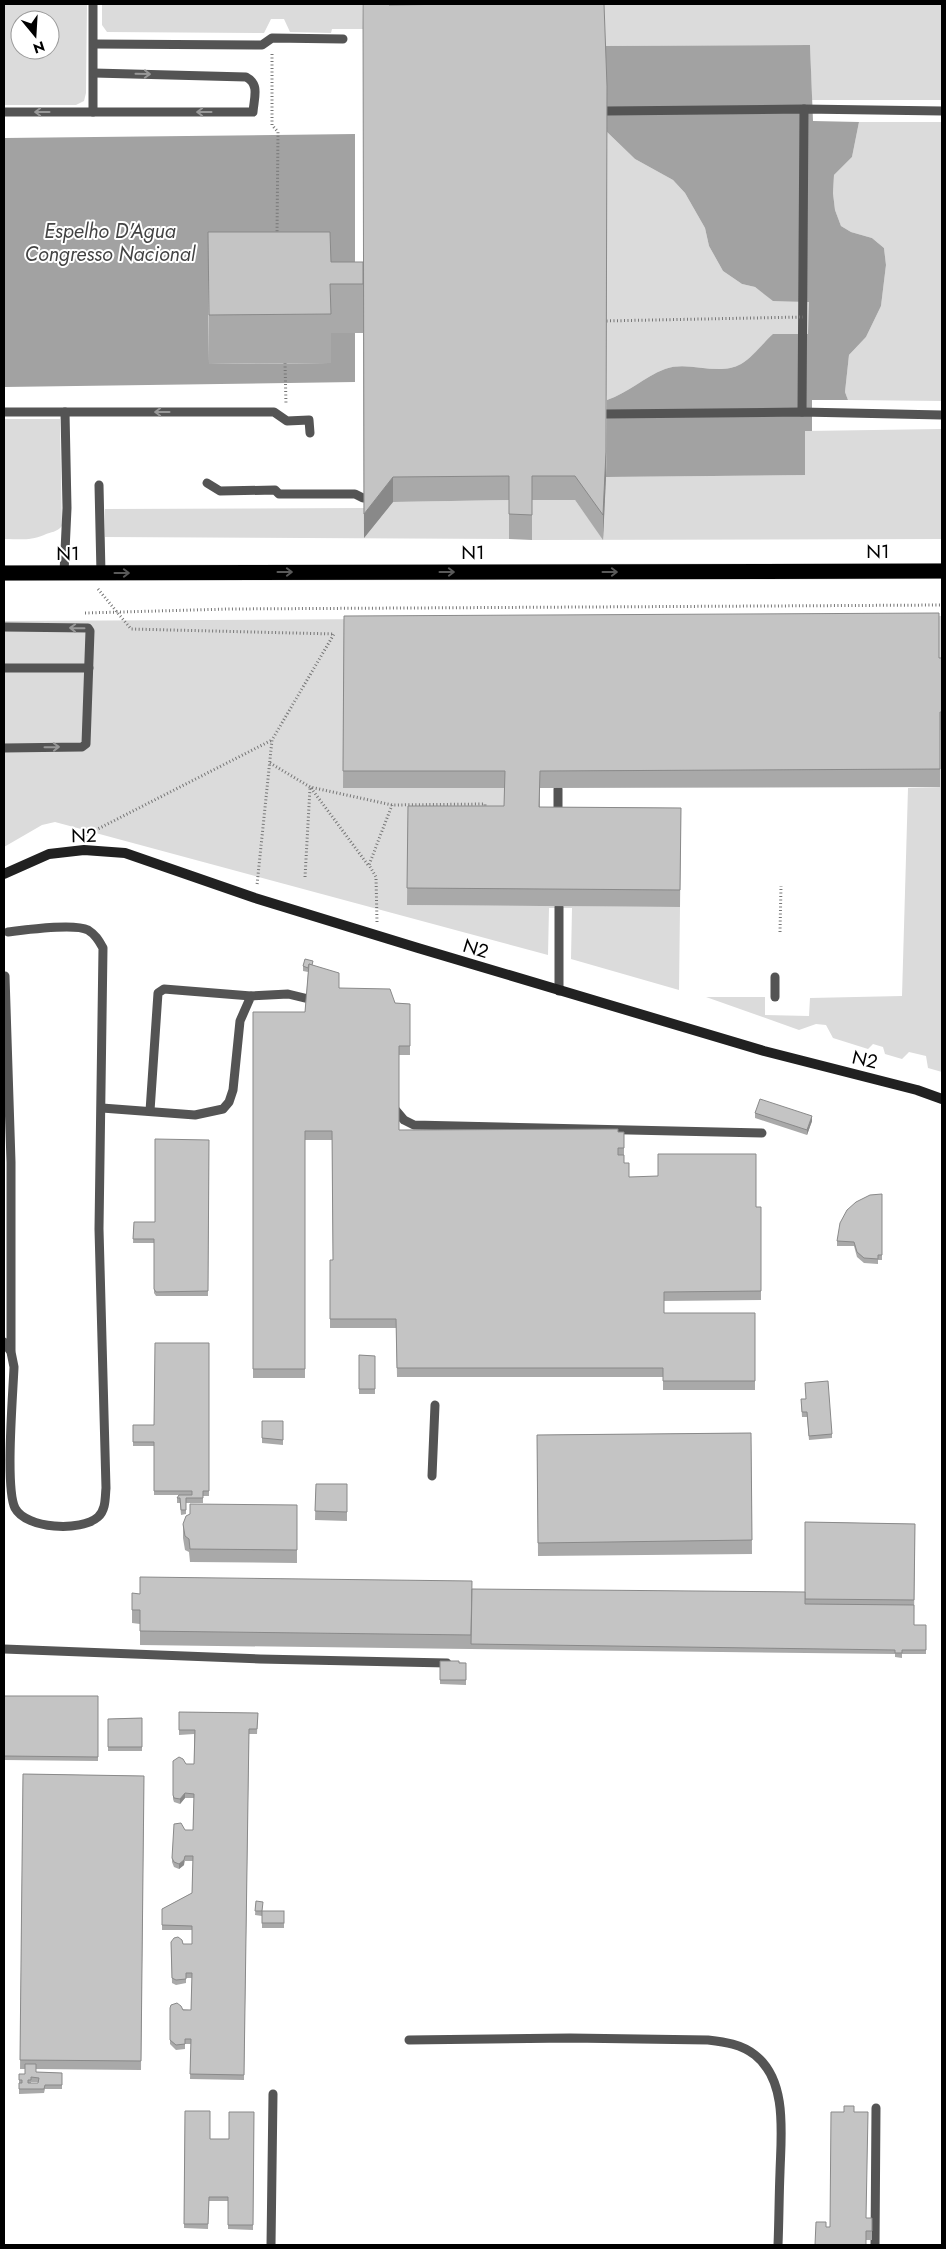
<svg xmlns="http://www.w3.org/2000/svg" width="946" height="2249" font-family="Jost,sans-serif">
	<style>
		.green { fill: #dbdbdb; fill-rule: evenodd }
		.water { fill: #a2a2a2 }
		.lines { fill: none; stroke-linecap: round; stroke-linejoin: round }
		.highway-casing { stroke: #dbdbdb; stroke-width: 16 }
		.path { stroke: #767676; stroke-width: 3; stroke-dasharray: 1 2.5; stroke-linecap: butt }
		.lane { stroke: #545454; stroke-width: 9 }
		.secondary { stroke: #212121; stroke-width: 10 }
		.highway { stroke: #000; stroke-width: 15 }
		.path-bridge { stroke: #767676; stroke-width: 3; stroke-dasharray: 1 2.5; stroke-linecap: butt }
		.wall { fill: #a9a9a9; fill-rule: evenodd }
		.shaded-wall { fill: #898989 }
		.building { fill: #c4c4c4; stroke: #898989; fill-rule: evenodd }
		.oneway { stroke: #989898 }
		.oneway2 { stroke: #595959 }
		.labels { text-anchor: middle; stroke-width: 4; stroke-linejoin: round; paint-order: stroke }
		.street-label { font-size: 19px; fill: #000; stroke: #fff }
		.water-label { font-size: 20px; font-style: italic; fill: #434343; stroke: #fff }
	</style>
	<rect width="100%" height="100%" fill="#fff"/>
	<g class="green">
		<path d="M4 4H87L86 93 84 101 76 105H4ZM20 20H50V50H20Z"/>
		<path d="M102 4H362L363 29H332L331 33 290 32 284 19H271L264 33 107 32 102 25Z"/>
		<path d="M603 4H942V100H812L810 45 604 46Z"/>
		<path d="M859 122H942V401L848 400 845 392 849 355 866 337 881 306 886 265 884 248 872 238 851 232 841 226 835 210 833 193 834 175 852 157Z"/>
		<path d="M607 132 635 159 673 180 685 193 705 228 709 246 723 271 742 284 755 287 773 300 809 301V334L773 335C763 343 753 357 741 364 718 377 689 360 665 369 644 377 628 393 607 400Z"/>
		<path d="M4 419H60L62 526C56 533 52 531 44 535 29 541 20 539 4 539Z"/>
		<path d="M942 429V539L532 540V500H575L603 539 606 477 804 475 805 431Z"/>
		<path d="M509 500V539L105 537V509L364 508V538L393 502Z"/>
		<path d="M942 616V676L343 788H505L504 824 407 905 680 907 679 990 571 959 572 908H549L548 955 55 822 42 825 4 847V621Z"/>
		<path d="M940 730H942V1072L928 1068 926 1056 909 1052 902 1059 885 1054 883 1047 873 1044 868 1049 833 1038 826 1025 816 1024 799 1030 706 997H765V1015L809 1016 810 998 902 996 908 788 940 787Z"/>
	</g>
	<g class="water">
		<path d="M810 45 813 121 859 122 852 157 834 175 833 193 835 210 841 226 851 232 872 238 884 248 886 265 881 306 866 337 849 355 845 392 848 400H812V431H805V475L606 477 607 400C628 393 644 377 665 369 689 360 718 377 741 364 753 357 763 343 773 334H808L809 302 773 301 755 287 742 284 723 271 709 246 705 228 685 193 673 180 635 159 607 132 604 46Z"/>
		<path d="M355 134V310L208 281 209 364 331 363V333H355V382L4 387V138Z"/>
	</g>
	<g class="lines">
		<g class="highway-casing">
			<path id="highway" d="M4 573 942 571"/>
		</g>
		<g class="path">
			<path d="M272 54V125L278 132 277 235"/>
			<path d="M285 363 286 405"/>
			<path d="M98 589 131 629 334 634 272 740 257 885"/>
			<path d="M85 613 229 609 942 605"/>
			<path d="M270 763 310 787 392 805 485 804V810"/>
			<path d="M311 788 368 865"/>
			<path d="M86 835 272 740"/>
			<path d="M305 877 310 788"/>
			<path d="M377 922 376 877 369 865 392 805"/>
		</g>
		<g class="lane">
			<path d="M93 4V112"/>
			<path d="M94 44 262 45 272 38 343 39"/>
			<path d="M607 111 804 109 942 111"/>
			<path d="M4 112H253C254 98 260 84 246 77L94 73"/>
			<path d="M4 412H274L287 421 309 420 310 433"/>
			<path d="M802 412 804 109"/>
			<path d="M606 414 802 412 942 415"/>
			<path d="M207 483 220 491 275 490 279 494H355L363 498"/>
			<path d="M99 485 101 573"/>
			<path d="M64 573 67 508 65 412"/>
			<path d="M4 627 88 628 90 631 86 744 82 747 4 748"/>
			<path d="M4 668H89"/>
			<path d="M558 789V818"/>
			<path d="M559 907V991"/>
			<path d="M5 976 11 1162V1350"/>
			<path d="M775 977V997"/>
			<path d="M393 1107 404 1120 414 1125 762 1133"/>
			<path d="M102 1108 195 1115 223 1109 229 1102 233 1090 240 1021 251 996 288 994 317 1001"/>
			<path d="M150 1111 158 993 164 989 251 996"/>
			<path d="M4 1342 11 1352 14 1367C13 1394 5 1488 15 1508 26 1529 81 1532 98 1517 106 1510 105 1498 106 1488L99 1229 103 948C99 941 96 935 88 930 74 923 25 930 8 932"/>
			<path d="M432 1476 435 1405"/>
			<path d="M4 1649 260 1659 447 1663"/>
			<path d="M409 2040 570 2038 708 2040C725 2042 741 2044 755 2055 788 2081 781 2135 780 2172 779 2196 779 2221 778 2245"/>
			<path d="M271 2245 273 2094"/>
			<path d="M875 2245 876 2108"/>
		</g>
		<path class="secondary" d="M4 874 49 854 84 850 125 853 255 898 418 948 764 1051 917 1090 942 1099"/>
		<use href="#highway" class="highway"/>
		<g class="path-bridge">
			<path d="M603 321 803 317"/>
			<path d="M780 932 781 886"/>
		</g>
	</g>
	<g class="wall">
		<path d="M208 232 331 262H363L606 477 603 540 575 500H532V540L509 539V500L393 502 364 538 363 308V333H331V363L209 364Z"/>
		<path d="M344 616 942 658V730H940V787L540 788V807L681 808 680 907 407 905 408 806H504L505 788H343Z"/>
		<path d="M313 965 339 988 395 1003 410 1004V1055H399V1130L624 1132V1163L629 1177 756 1207H761V1300L664 1301V1313H755V1390H663V1377H397L396 1328H330V1260H333L332 1140H305V1378H253V1012H305L308 972 303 971V966Z"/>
		<path d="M755 1113 812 1121 807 1135 755 1118Z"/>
		<path d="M209 1140 208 1296H156L154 1293V1243H133L134 1222H155Z"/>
		<path d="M882 1194V1260H878V1264L864 1263 857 1257 854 1246H837V1241Z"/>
		<path d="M209 1343V1496H203V1503H186V1514L181 1515 180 1503H177V1498L179 1495H154V1446H133V1425H154Z"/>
		<path d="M359 1355 375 1356V1394H359Z"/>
		<path d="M801 1399 832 1434V1438L809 1440 807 1417H802Z"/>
		<path d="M262 1421H283V1445L262 1443Z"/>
		<path d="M751 1433 752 1554 538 1556 537 1435Z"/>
		<path d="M316 1484H347V1521L315 1520Z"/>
		<path d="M297 1505V1563L190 1562 189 1552 185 1550 183 1538V1524Z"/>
		<path d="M805 1522 915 1524 914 1625H926V1654H902V1658L895 1657V1654L140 1645V1624L132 1623V1610L140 1594 472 1590 805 1592Z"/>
		<path d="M440 1661 466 1663V1685L440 1684Z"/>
		<path d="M4 1696H98V1761L4 1760Z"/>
		<path d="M179 1712 258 1713 257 1734H249L244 2080 190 2079 191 2044H185V2049L176 2050 170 2044V2008L191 2010 192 1978H186V1983L176 1985 172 1983 171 1942 183 1944H192V1930H162V1909L192 1893 193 1861H185L184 1865 179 1869 174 1867 172 1862V1858L185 1830H193L194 1798H185L180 1804 174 1802 173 1799V1761L186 1764H194V1734L179 1735Z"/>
		<path d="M142 1718V1751H108V1719Z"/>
		<path d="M23 1774 144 1776 141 2070 36 2069V2072L62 2073V2089H45L44 2093 19 2094V2074H25V2069H20ZM31 2082H38V2083H31Z"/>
		<path d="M256 1901 262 1911H284V1928H262V1913V1916L255 1915Z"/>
		<path d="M185 2111 210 2139H229L254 2112 253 2230 228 2229V2201H209L208 2229 184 2228Z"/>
		<path d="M854 2112 866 2218H872V2240H866L830 2227Z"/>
	</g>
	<g class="shaded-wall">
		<path d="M607 111 606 477 603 540V515Z"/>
		<path d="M393 477V502L364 538V514Z"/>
		<path d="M812 1116V1121L807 1135V1130Z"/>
		<path d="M185 1793V1798L180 1804V1799Z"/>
		<path d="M184 1860V1865L179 1869V1864Z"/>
	</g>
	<g class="building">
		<path d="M363 4H388L389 5 460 4H604L607 86 606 452 603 515 575 476H532V515L509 514V476L393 477 364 514Z"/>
		<path d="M208 232H330L331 262H363V284H330L331 314 209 315Z"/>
		<path d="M939 613V658H942V712H940V769L540 771 539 807 681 808 680 890 407 888 408 806H504L505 771H343L344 616Z"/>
		<path d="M305 959 313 961 312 965 309 964 308 968 303 966Z"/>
		<path d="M309 964 339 973V988L390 989 395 1003 410 1004V1046H399V1130L618 1129V1132H624V1148H618V1155H624V1163H629V1177L658 1176V1154H756V1207H761V1291L664 1292V1313H755V1381H663V1368H397L396 1319H330V1260H333L332 1131H305V1369H253V1012H305Z"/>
		<path d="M760 1099 812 1116 807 1130 755 1113Z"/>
		<path d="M155 1139 209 1140 208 1291 156 1292 154 1289V1239H133L134 1222H155Z"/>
		<path d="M882 1194V1255H878V1259L864 1258 857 1252 854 1242 837 1241 840 1223 847 1210 856 1202 870 1195Z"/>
		<path d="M155 1343H209V1491H203V1498H186V1510H181L180 1498H177L179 1495H192V1491H154V1442H133V1425H154Z"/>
		<path d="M359 1355 375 1356V1389H359Z"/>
		<path d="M828 1381 832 1434 809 1436 807 1412H802L801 1399H806L805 1383Z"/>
		<path d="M262 1421H283V1440L262 1438Z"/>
		<path d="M751 1433 752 1540 538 1543 537 1435Z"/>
		<path d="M316 1484H347V1512L315 1511Z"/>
		<path d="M190 1504 297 1505V1550L190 1549 189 1539 185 1536 183 1524 186 1516 190 1514Z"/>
		<path d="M805 1522 915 1524 914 1600 805 1599Z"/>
		<path d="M140 1577 472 1581 471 1635 140 1631V1610H132V1593L140 1594Z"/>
		<path d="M472 1589 805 1592V1604L914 1605V1625H926V1650H902V1653H895V1650L471 1644Z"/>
		<path d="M440 1661H459V1663H466V1680H440Z"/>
		<path d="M4 1696H98V1757L4 1756Z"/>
		<path d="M179 1712 258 1713 257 1729H249L244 2075 190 2074 191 2039H185V2044L176 2045 170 2040V2008L171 2005 177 2003 181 2006 183 2010H191L192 1973H186V1979L176 1980 172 1978 171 1942 174 1938 178 1937 182 1940 183 1944H192V1926L162 1925V1909L192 1893 193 1856H185L184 1860 179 1864 174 1862 172 1858 174 1824 181 1823 185 1830H193L194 1794 185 1793 180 1799 174 1798 173 1795V1761L179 1757 183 1759 186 1764H194L195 1730H179Z"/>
		<path d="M142 1718V1747H108V1719Z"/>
		<path d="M23 1774 144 1776 141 2061 20 2060Z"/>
		<path d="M256 1901 263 1902 262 1911H255Z"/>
		<rect x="262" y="1911" width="22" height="12"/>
		<path d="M25 2064H36V2072L62 2073V2085H45L44 2089H19V2083H22V2080H19V2074H25ZM31 2077 39 2078 38 2083H28V2080H31Z"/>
		<path d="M844 2106H854V2112H868L866 2218H872V2231H866V2245H815L816 2222H826V2227H830L831 2112H844Z"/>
		<path d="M185 2111H210V2139H229V2112H254L253 2225H228V2197H209L208 2224H184Z"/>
	</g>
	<defs><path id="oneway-shaft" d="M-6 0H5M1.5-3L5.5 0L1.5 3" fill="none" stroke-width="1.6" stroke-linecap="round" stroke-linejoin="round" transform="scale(1.25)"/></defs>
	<g class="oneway">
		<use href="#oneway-shaft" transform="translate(143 74) rotate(1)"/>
		<use href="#oneway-shaft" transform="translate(42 112) rotate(180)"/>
		<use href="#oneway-shaft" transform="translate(204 112) rotate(-180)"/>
		<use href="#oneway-shaft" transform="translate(162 412) rotate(-180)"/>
		<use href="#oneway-shaft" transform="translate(77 628) rotate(-179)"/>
		<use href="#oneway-shaft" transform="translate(52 747) rotate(-1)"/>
	</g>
	<g class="oneway2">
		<use href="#oneway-shaft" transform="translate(285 572)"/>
		<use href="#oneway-shaft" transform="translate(447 572)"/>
		<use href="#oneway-shaft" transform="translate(610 572)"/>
		<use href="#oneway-shaft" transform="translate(122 573)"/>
	</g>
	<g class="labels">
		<g class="street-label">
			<text x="878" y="558">N1</text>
			<text x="473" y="559">N1</text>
			<text x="68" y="560">N1</text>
			<text transform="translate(84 835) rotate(-1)" y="7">N2</text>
			<text transform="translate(476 948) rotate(17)" y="7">N2</text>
			<text transform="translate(865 1059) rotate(13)" y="7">N2</text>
		</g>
		<g class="water-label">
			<text x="110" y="238">Espelho D'Agua<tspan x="110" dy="23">Congresso Nacional</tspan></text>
		</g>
	</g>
	<rect width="946" height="2249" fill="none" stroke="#000000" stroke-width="10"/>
	<g transform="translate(35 35) rotate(162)"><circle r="24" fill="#ffffff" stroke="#999999"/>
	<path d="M0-4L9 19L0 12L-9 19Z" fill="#000000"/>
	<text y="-8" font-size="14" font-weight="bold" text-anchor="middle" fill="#000000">N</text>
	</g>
</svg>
